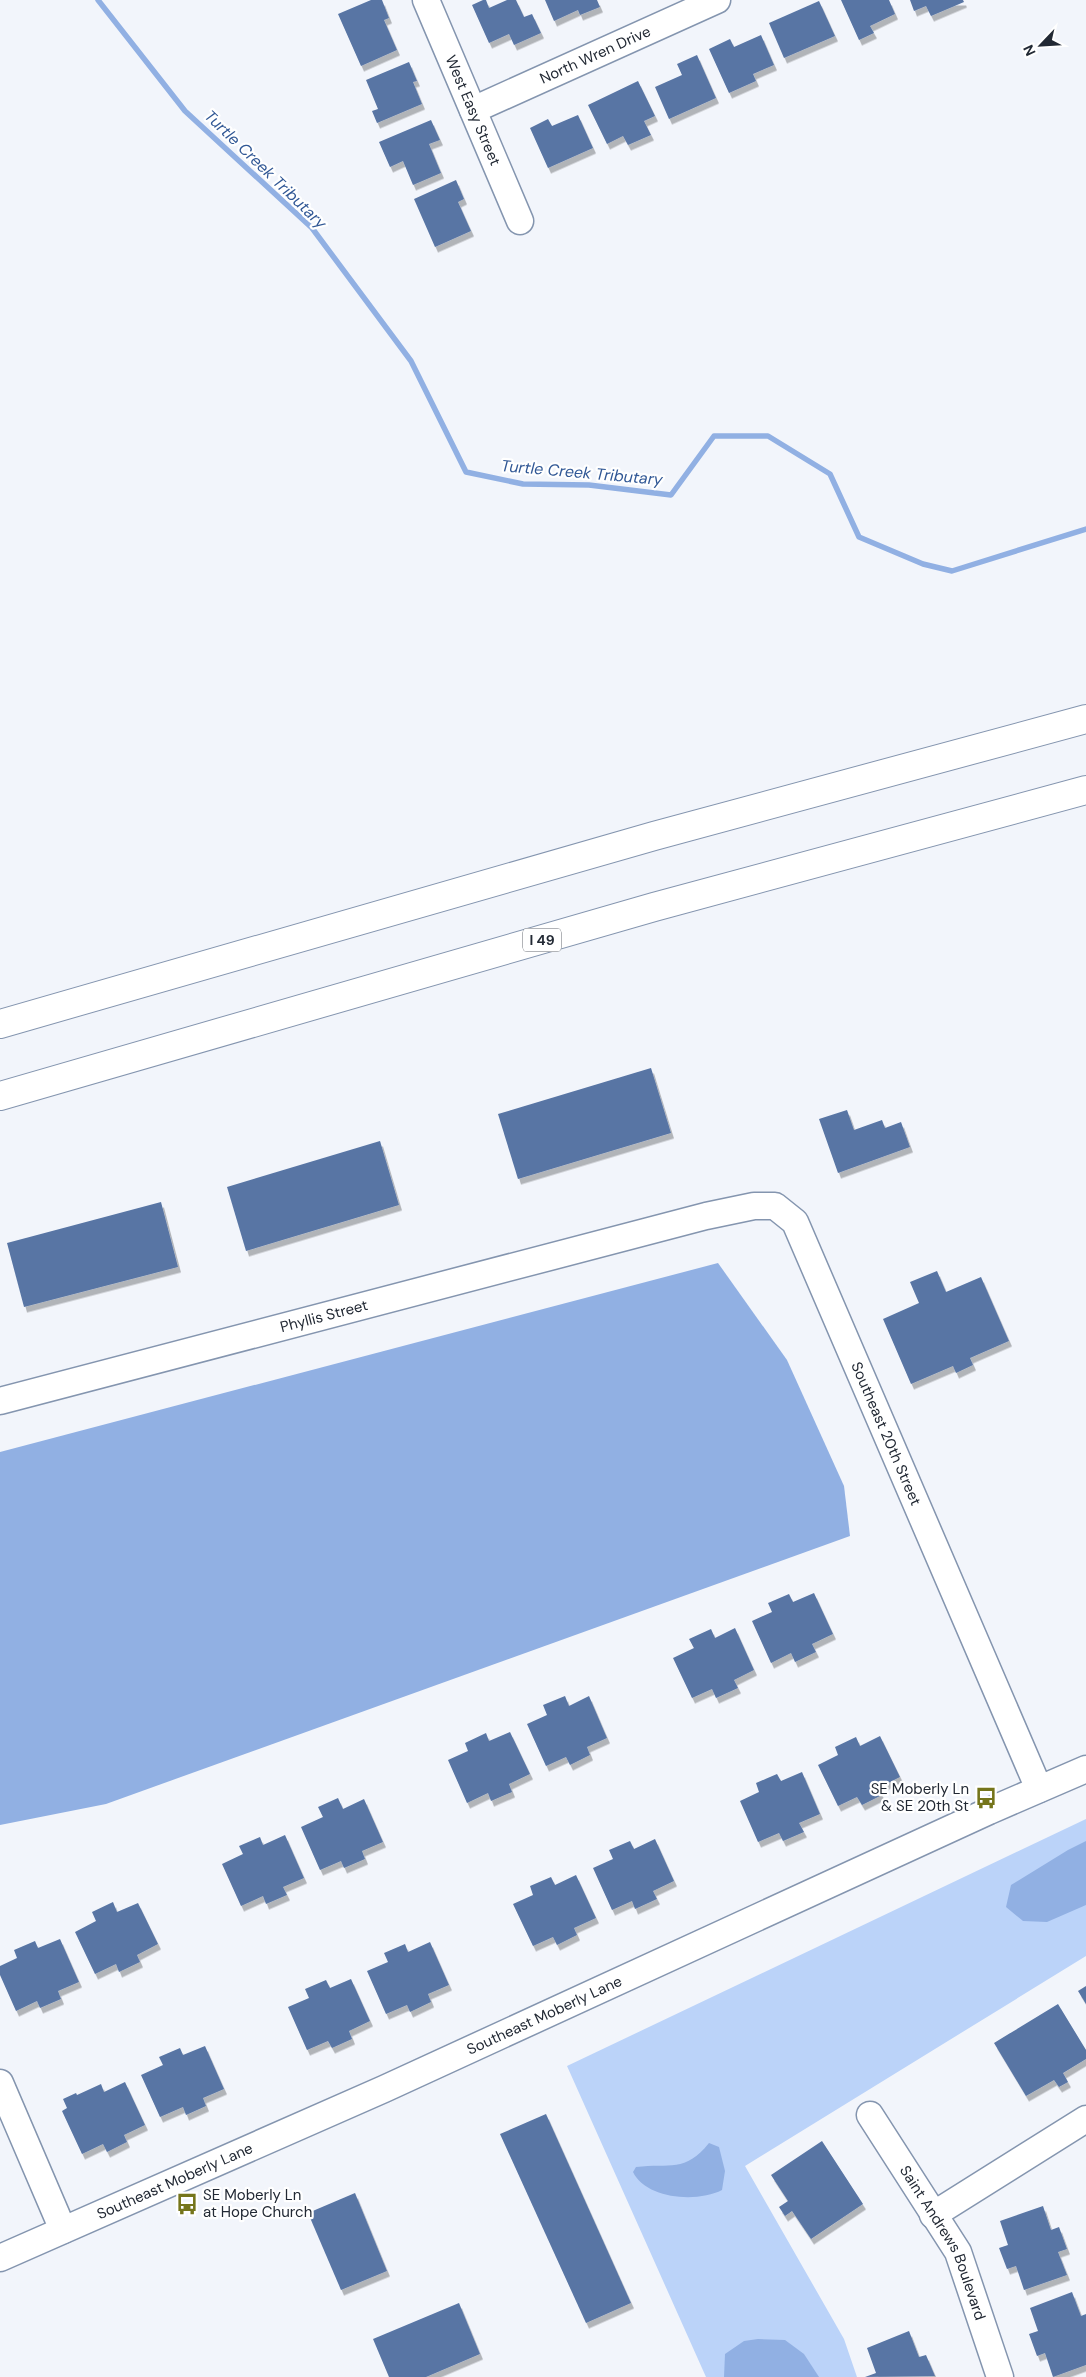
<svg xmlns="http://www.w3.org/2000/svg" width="1086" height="2377" font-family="'DM Sans',sans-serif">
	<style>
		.green { fill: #bbd3f9 }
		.water { fill: #91b0e3 }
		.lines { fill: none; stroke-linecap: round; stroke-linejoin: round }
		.stream { stroke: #91b0e3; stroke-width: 5.5 }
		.building { fill: #5875a4; filter: url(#shadow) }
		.minor-casing { stroke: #8495af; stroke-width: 29 }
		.highway-casing { stroke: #8495af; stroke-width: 30 }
		.minor { stroke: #fff; stroke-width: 26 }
		.highway { stroke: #fff; stroke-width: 28 }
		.labels { text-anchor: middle; stroke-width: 4.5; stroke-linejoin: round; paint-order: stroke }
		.shield { fill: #fff; stroke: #646971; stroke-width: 1 }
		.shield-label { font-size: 14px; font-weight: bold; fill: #222934 }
		.street-label { font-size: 15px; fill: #222934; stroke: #fff }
		.poi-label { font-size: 15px; fill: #222934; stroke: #fff; text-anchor: end }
		.water-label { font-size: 16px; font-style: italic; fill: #305795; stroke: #fff }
	</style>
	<defs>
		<filter id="shadow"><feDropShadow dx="3" dy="5.5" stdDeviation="0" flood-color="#0004"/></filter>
	</defs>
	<rect width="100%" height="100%" fill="#f2f5fb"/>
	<path class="green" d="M1086 1819V1956L745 2166 844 2339 857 2377H706L567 2066Z"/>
	<g class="water">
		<path d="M718 1263 787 1360 844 1486 850 1536 106 1804 0 1825V1452Z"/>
		<path d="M1086 1841V1905L1047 1922 1023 1921 1006 1907 1011 1885 1068 1850Z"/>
		<path d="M709 2143 719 2147 725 2171 722 2190C697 2203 646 2199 633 2172L636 2167C670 2163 685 2173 709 2143Z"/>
		<path d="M758 2339 785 2340 804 2354 819 2377H724L725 2354 744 2341Z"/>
	</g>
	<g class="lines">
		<path class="stream" d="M98 0 185 111 312 228 411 361 466 472 523 484 589 485 671 495 714 436H768L830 474 859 537 923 564 952 571 1086 529"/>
	</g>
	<g class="building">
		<path d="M371 0H382L389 18 384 20 397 50 361 66 338 14Z"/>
		<path d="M483 0H486L489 8 507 0H516L524 17 532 14 541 33 514 45 509 34 489 43 472 5Z"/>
		<path d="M545 0H597L600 7 580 15 578 10 554 21Z"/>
		<path d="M841 0H889L895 14 870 26 874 33 859 40Z"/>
		<path d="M910 0H963L964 2 931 16 926 6 914 11Z"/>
		<path d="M819 1 835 36 784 58 769 23Z"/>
		<path d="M761 35 774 65 753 74 756 81 729 93 709 49 730 39 734 47Z"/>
		<path d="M697 55 716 98 669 119 655 87 682 75 677 64Z"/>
		<path d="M409 62 417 81 413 82 422 104 377 123 372 111 378 109 366 80Z"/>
		<path d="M638 81 655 116 644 121 651 135 628 145 623 136 607 144 588 105Z"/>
		<path d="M578 115 593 148 548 168 530 128 548 119 552 126Z"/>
		<path d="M431 120 440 140 429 144 441 173 413 185 403 161 390 167 379 142Z"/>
		<path d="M456 180 464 199 458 202 471 231 435 247 414 199Z"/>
		<path d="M651 1068 671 1133 518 1179 498 1114Z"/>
		<path d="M847 1110 854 1130 882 1120 885 1128 901 1122 910 1147 838 1173 819 1119Z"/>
		<path d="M380 1141 399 1205 246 1251 227 1187Z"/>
		<path d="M161 1202 178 1267 24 1307 7 1243Z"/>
		<path d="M937 1271 946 1292 981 1277 1009 1341 970 1358 973 1365 956 1373 953 1366 911 1384 883 1319 919 1303 910 1282Z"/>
		<path d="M814 1593 833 1634 812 1644 816 1652 795 1662 791 1653 771 1663 752 1621 772 1612 768 1603 789 1594 793 1602Z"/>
		<path d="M735 1628 754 1670 734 1680 738 1688 716 1698 712 1689 692 1698 673 1658 694 1648 689 1639 711 1629 715 1638Z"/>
		<path d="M565 1696 569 1706 589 1696 607 1738 587 1747 590 1755 570 1765 566 1757 546 1766 527 1724 547 1715 543 1705Z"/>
		<path d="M510 1732 530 1774 509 1784 512 1792 491 1801 488 1793 467 1803 448 1760 468 1751 465 1743 486 1733 489 1741Z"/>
		<path d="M880 1736 900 1777 878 1788 882 1795 862 1805 857 1797 838 1806 818 1765 838 1755 835 1747 856 1737 860 1746Z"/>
		<path d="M802 1772 820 1814 799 1823 804 1832 783 1841 779 1833 758 1842 740 1801 759 1792 756 1783 777 1774 781 1781Z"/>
		<path d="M338 1798 343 1809 364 1799 383 1842 362 1851 365 1859 344 1868 341 1861 320 1870 301 1827 323 1817 318 1807Z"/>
		<path d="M285 1835 304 1878 283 1887 287 1895 266 1904 263 1896 241 1906 222 1864 243 1854 239 1846 260 1837 263 1845Z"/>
		<path d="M655 1839 674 1881 653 1891 657 1899 635 1909 632 1901 612 1910 593 1868 613 1859 609 1850 630 1841 634 1849Z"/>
		<path d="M576 1875 596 1918 574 1928 577 1935 557 1945 553 1937 533 1946 513 1904 533 1895 530 1886 551 1877 555 1885Z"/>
		<path d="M113 1902 117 1912 138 1903 158 1944 137 1955 140 1962 119 1972 116 1964 95 1974 75 1932 96 1921 92 1912Z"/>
		<path d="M60 1939 79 1982 58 1991 61 1999 40 2008 37 2001 16 2011 0 1975V1966L17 1958 14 1950 35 1941 38 1948Z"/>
		<path d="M430 1942 449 1985 428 1994 431 2002 410 2012 407 2005 386 2014 367 1971 388 1962 384 1953 405 1944 408 1952Z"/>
		<path d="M351 1979 370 2021 349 2031 352 2039 332 2048 328 2041 307 2050 288 2007 309 1998 305 1989 326 1980 330 1988Z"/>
		<path d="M1086 1986V2004L1078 1991Z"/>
		<path d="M1058 2004 1086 2050V2059L1063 2073 1068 2082 1059 2087 1054 2080 1026 2096 994 2043Z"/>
		<path d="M205 2046 224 2089 203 2098 206 2106 186 2115 183 2107 160 2117 141 2075 163 2065 159 2057 180 2048 183 2055Z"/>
		<path d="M125 2082 145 2125 124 2135 127 2142 107 2152 103 2144 82 2154 62 2111 67 2108 63 2099 76 2093 77 2095 101 2084 104 2092Z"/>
		<path d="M546 2114 631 2303 586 2323 500 2134Z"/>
		<path d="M822 2141 863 2204 811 2239 792 2211 785 2216 779 2207 788 2201 771 2175Z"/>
		<path d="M355 2193 387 2271 341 2290 308 2213Z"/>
		<path d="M1043 2206 1051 2230 1059 2227 1067 2249 1058 2252 1067 2275 1024 2290 1016 2266 1007 2269 999 2248 1008 2245 1000 2221Z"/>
		<path d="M1072 2292 1081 2316 1086 2314V2365L1053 2377 1045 2353 1037 2356 1029 2334 1038 2331 1030 2308Z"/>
		<path d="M459 2303 480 2354 426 2377H389L373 2339Z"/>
		<path d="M909 2331 919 2357 926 2355 935 2376 865 2377 876 2373 867 2348Z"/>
	</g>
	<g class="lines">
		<g class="minor-casing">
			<g id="minor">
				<path id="s1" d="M426 0 520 221"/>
				<path id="s2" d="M473 110 717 0"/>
				<path id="s3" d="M0 1401 706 1216 754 1206H775L795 1222 1039 1789"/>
				<path d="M0 2083 63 2230"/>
				<path id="s4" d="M870 2115 958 2252 1000 2377"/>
				<path d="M933 2215 1086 2119"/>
				<path id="s5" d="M0 2258 384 2089 989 1811 1086 1769"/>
			</g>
		</g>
		<g class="highway-casing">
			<g id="highway">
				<path d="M0 1024 654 836 1086 719"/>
				<path d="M0 1096 654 907 1086 790"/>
			</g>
		</g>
		<use href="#minor" class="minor"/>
		<use href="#highway" class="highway"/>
	</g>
	<defs>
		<g id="bus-bare" transform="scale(1.725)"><path d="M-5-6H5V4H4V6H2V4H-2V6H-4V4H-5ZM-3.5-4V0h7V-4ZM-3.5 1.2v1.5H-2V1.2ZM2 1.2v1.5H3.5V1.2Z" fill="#75751b" stroke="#fff" stroke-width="2.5" paint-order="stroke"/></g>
	</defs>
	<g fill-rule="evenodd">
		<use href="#bus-bare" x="986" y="1798"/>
		<use href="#bus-bare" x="187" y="2204"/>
	</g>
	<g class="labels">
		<rect class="shield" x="523" y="928.5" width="38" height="23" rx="4"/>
		<g class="shield-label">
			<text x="542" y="945">I 49</text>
		</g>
		<g class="street-label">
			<text dy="5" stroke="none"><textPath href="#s2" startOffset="134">North Wren Drive</textPath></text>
			<text dy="5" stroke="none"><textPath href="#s1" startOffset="120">West Easy Street</textPath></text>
			<text dy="5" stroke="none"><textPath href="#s3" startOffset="335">Phyllis Street</textPath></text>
			<text dy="5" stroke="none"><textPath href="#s3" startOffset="1056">Southeast 20th Street</textPath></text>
			<text dy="5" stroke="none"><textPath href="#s5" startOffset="596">Southeast Moberly Lane</textPath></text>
			<text dy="5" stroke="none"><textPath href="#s5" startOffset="191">Southeast Moberly Lane</textPath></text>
			<text dy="5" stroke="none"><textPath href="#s4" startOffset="148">Saint Andrews Boulevard</textPath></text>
		</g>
		<g class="poi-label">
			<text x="969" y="1794">SE Moberly Ln<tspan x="969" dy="17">&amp; SE 20th St</tspan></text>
			<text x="203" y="2200" text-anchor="start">SE Moberly Ln<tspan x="203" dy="17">at Hope Church</tspan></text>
		</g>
		<g class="water-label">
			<text transform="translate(266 169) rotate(44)" y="6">Turtle Creek Tributary</text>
			<text transform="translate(582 472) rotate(5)" y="6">Turtle Creek Tributary</text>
		</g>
	</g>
	<g transform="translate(1041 45) rotate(245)" stroke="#ffffff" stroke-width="4" paint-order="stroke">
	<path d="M0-4L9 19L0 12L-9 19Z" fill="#222934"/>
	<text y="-8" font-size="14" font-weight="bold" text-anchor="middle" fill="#222934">N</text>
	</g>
</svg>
